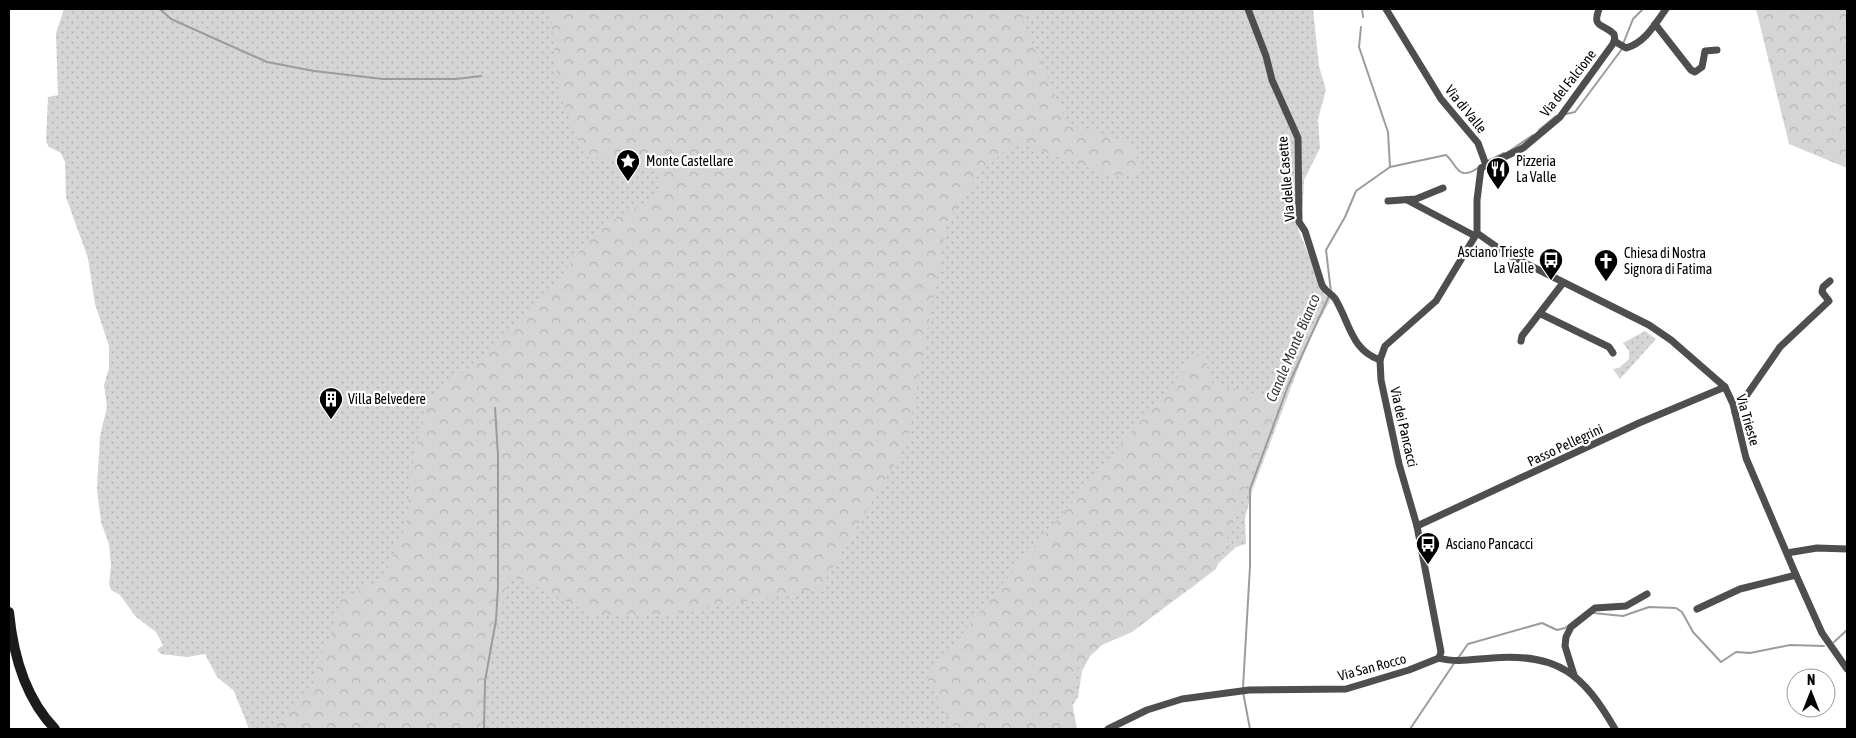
<svg xmlns="http://www.w3.org/2000/svg" width="1856" height="738" font-family="'Asap Condensed',sans-serif">
	<style>
		.grass { fill: url(#grass-dots) }
		.forest { fill: url(#forest-crowns) }
		.lines { fill: none; stroke-linecap: round; stroke-linejoin: round }
		.stream { stroke: #9c9c9c; stroke-width: 2 }
		.street { stroke: #4e4e4e; stroke-width: 7 }
		.secondary { stroke: #1b1b1b; stroke-width: 10 }
		.labels { text-anchor: middle; stroke-width: 4.5; stroke-linejoin: round; paint-order: stroke }
		.street-label { font-size: 14px; fill: #000; stroke: #fff }
		.poi-label { font-size: 14px; fill: #000; stroke: #fff; text-anchor: start }
		.water-label { font-size: 15px; font-style: italic; fill: #3d3d3d; stroke: #fff }
	</style>
	<defs>
		<pattern id="grass-dots" width="8" height="8" patternUnits="userSpaceOnUse" patternTransform="scale(1.25)"><rect width="8" height="8" fill="#d5d5d5"/><path d="M2 2h.1M6 6h.1" fill="none" stroke="#b5b5b5" stroke-width="1.8" stroke-linecap="round"/></pattern>
		<pattern id="forest-crowns" width="20" height="18" patternUnits="userSpaceOnUse" patternTransform="scale(1.25)"><rect width="20" height="18" fill="#d5d5d5"/><path d="M2 6a3 3 0 1 1 6 0M12 15a3 3 0 1 1 6 0" fill="none" stroke="#b5b5b5"/></pattern>
	</defs>
	<rect width="100%" height="100%" fill="#fff"/>
	<g class="grass">
		<path d="M64 9H1313L1319 66 1326 90 1318 119 1320 148 1304 180 1303 201 1297 226 1324 294 1331 299 1310 337 1252 491 1245 518 1246 544 1236 547 1194 586 1095 647 1082 671 1078 697 1057 729H249L234 691 217 677 205 654 187 657 161 654 157 650 163 645 156 632 136 617 120 595 111 590 109 584 111 566 109 544 101 522 97 489 100 436 107 407 104 385 109 368V346L95 304 88 258 66 197 65 162 61 153 49 147 46 142 48 97 58 95 56 33Z"/>
		<path d="M1645 331 1656 339 1620 379 1613 369 1619 368 1629 359V351L1623 343Z"/>
	</g>
	<g class="forest">
		<path d="M550 9H1045L1021 18 1068 124 1134 145 1140 176 1108 175 1016 141 978 175 947 222 907 443 820 589 668 614 594 615 509 573 485 687 481 729H271L312 685 318 672 315 661C333 643 335 623 341 599L383 579 406 525 413 460 427 400 496 347 558 280 595 231 652 199 663 185 653 169 621 159 585 157 559 92Z"/>
		<path d="M1756 9H1847V168L1789 144Z"/>
		<path d="M1202 349 1212 383 1285 402 1250 475 1216 569 1132 632 1102 645 1075 670 1072 702 1077 729H955L927 679 992 596Z"/>
	</g>
	<g class="lines">
		<g class="stream">
			<path d="M160 9 171 19 267 62 314 71 383 79H456L481 76"/>
			<path d="M1362 9 1363 17"/>
			<path d="M1361 27 1359 47 1388 132 1390 167"/>
			<path d="M1623 44 1633 19 1643 9"/>
			<path d="M1566 114 1575 112 1622 49"/>
			<path d="M1539 130 1556 116"/>
			<path d="M1508 152 1533 135"/>
			<path d="M1488 161 1504 153"/>
			<path d="M1331 292 1326 250 1345 217 1356 191 1390 167 1446 155C1457 164 1457 182 1478 168"/>
			<path d="M1593 613 1623 616 1649 607 1676 608 1682 612 1693 632 1721 662 1736 652 1750 653 1790 645 1824 646"/>
			<path d="M1834 642 1847 630"/>
			<path d="M1458 658 1468 644 1542 623 1557 630 1565 628 1586 612"/>
			<path d="M1243 688 1250 566V489L1288 386 1329 296"/>
			<path d="M1243 692 1250 729"/>
			<path d="M484 729 485 681 496 620 498 587V455L495 408"/>
			<path d="M1410 729 1455 662"/>
		</g>
		<g class="street">
			<path d="M1248 9 1266 56 1272 80 1298 138 1299 222 1305 231 1322 285C1326 293 1334 294 1337 302 1350 325 1352 350 1380 360"/>
			<path d="M1386 9 1441 99 1478 143 1486 165"/>
			<path d="M1655 24 1691 70 1695 72 1702 67 1705 51 1717 50"/>
			<path d="M1614 41 1626 48C1645 43 1655 24 1666 9"/>
			<path d="M1407 200 1475 236"/>
			<path d="M1388 201 1416 199 1443 188"/>
			<path d="M1477 233 1507 254 1649 325 1671 340 1725 387 1733 404 1746 458 1796 575 1822 633 1847 669"/>
			<path d="M1541 314 1609 347 1613 353"/>
			<path d="M1521 341 1522 336 1563 283"/>
			<path d="M1735 412 1780 347 1829 301 1822 292 1823 287 1830 281"/>
			<path d="M1417 526 1639 423 1725 387"/>
			<path d="M1787 553 1817 548 1847 549"/>
			<path d="M1697 609 1740 589 1796 575"/>
			<path d="M1439 658 1441 652 1417 526 1399 464 1381 380 1380 360 1385 346 1436 301 1477 233V200L1481 168 1523 148 1560 117 1615 41 1614 34C1602 23 1592 28 1599 9"/>
			<path d="M1439 658C1456 663 1475 659 1492 658 1559 653 1583 674 1615 729"/>
			<path d="M1574 675 1565 646 1566 637 1571 627 1595 608 1626 606 1647 594"/>
			<path d="M1108 729 1147 710 1182 699 1249 690 1346 689 1409 670 1439 658"/>
		</g>
		<path class="secondary" d="M9 612C13 654 25 698 55 729"/>
	</g>
	<defs>
		<g id="sight-pin" transform="scale(1.25)"><path d="M0 17L-7.5 6A9.5 9.5 0 1 1 7.5 6Z" fill="#000" stroke="#fff"/><path d="M0-6L1.8-2.2L6-1.7L2.9 1.2L3.7 5.4L0 3.3L-3.7 5.4L-2.9 1.2L-6-1.7L-1.8-2.2Z" fill="#fff"/></g>
		<g id="restaurant-pin" transform="scale(1.25)"><path d="M0 17L-7.5 6A9.5 9.5 0 1 1 7.5 6Z" fill="#000" stroke="#fff"/><path d="M-5-6h1v4h1v-4h1v4h1v-4h1v5L-1.5 .5V6h-2V.5L-5-1ZM5-6V6H3V1.5H1.5Q1.5-4 5-6Z" fill="#fff"/></g>
		<g id="bus-pin" transform="scale(1.25)"><path d="M0 17L-7.5 6A9.5 9.5 0 1 1 7.5 6Z" fill="#000" stroke="#fff"/><path d="M-5-6H5V4H4V6H2V4H-2V6H-4V4H-5ZM-3.5-4V0h7V-4ZM-3.5 1.2v1.5H-2V1.2ZM2 1.2v1.5H3.5V1.2Z" fill="#fff"/></g>
		<g id="church-pin" transform="scale(1.25)"><path d="M0 17L-7.5 6A9.5 9.5 0 1 1 7.5 6Z" fill="#000" stroke="#fff"/><path d="M-1.2-6h2.4v3.5h3.3v2.4h-3.3V6h-2.4V-.1h-3.3v-2.4h3.3Z" fill="#fff"/></g>
		<g id="building-pin" transform="scale(1.25)"><path d="M0 17L-7.5 6A9.5 9.5 0 1 1 7.5 6Z" fill="#000" stroke="#fff"/><path d="M-4-6H4V6H1V3H-1V6H-4ZM-2.5-4.3h1.7v1.8h-1.7ZM.8-4.3h1.7v1.8H.8ZM-2.5-1h1.7V.8h-1.7ZM.8-1h1.7V.8H.8Z" fill="#fff"/></g>
	</defs>
	<g fill-rule="evenodd">
		<use href="#sight-pin" x="628" y="161"/>
		<use href="#restaurant-pin" x="1498" y="169"/>
		<use href="#bus-pin" x="1551" y="260"/>
		<use href="#church-pin" x="1606" y="261"/>
		<use href="#building-pin" x="331" y="399"/>
		<use href="#bus-pin" x="1428" y="544"/>
	</g>
	<g class="labels">
		<g class="street-label">
			<text transform="translate(1568 83) rotate(-52)" y="5">Via del Falcione</text>
			<text transform="translate(1466 109) rotate(51)" y="5">Via di Valle</text>
			<text transform="translate(1286 179) rotate(-95)" y="5">Via delle Casette</text>
			<text transform="translate(1748 420) rotate(74)" y="5">Via Trieste</text>
			<text transform="translate(1404 427) rotate(77)" y="5">Via dei Pancacci</text>
			<text transform="translate(1565 445) rotate(-25)" y="5">Passo Pellegrini</text>
			<text transform="translate(1372 667) rotate(-15)" y="5">Via San Rocco</text>
		</g>
		<g class="poi-label">
			<text x="646" y="166">Monte Castellare</text>
			<text x="1516" y="166">Pizzeria<tspan x="1516" dy="16">La Valle</tspan></text>
			<text x="1534" y="257" text-anchor="end">Asciano Trieste<tspan x="1534" dy="16">La Valle</tspan></text>
			<text x="1624" y="258">Chiesa di Nostra<tspan x="1624" dy="16">Signora di Fatima</tspan></text>
			<text x="348" y="404">Villa Belvedere</text>
			<text x="1446" y="549">Asciano Pancacci</text>
		</g>
		<g class="water-label">
			<text transform="translate(1293 348) rotate(-67)" y="5">Canale Monte Bianco</text>
		</g>
	</g>
	<rect width="1856" height="738" fill="none" stroke="#000000" stroke-width="20"/>
	<g transform="translate(1811 693)"><circle r="24" fill="#ffffff" stroke="#999999"/>
	<path d="M0-4L9 19L0 12L-9 19Z" fill="#000000"/>
	<text y="-8" font-size="14" font-weight="bold" text-anchor="middle" fill="#000000">N</text>
	</g>
</svg>
